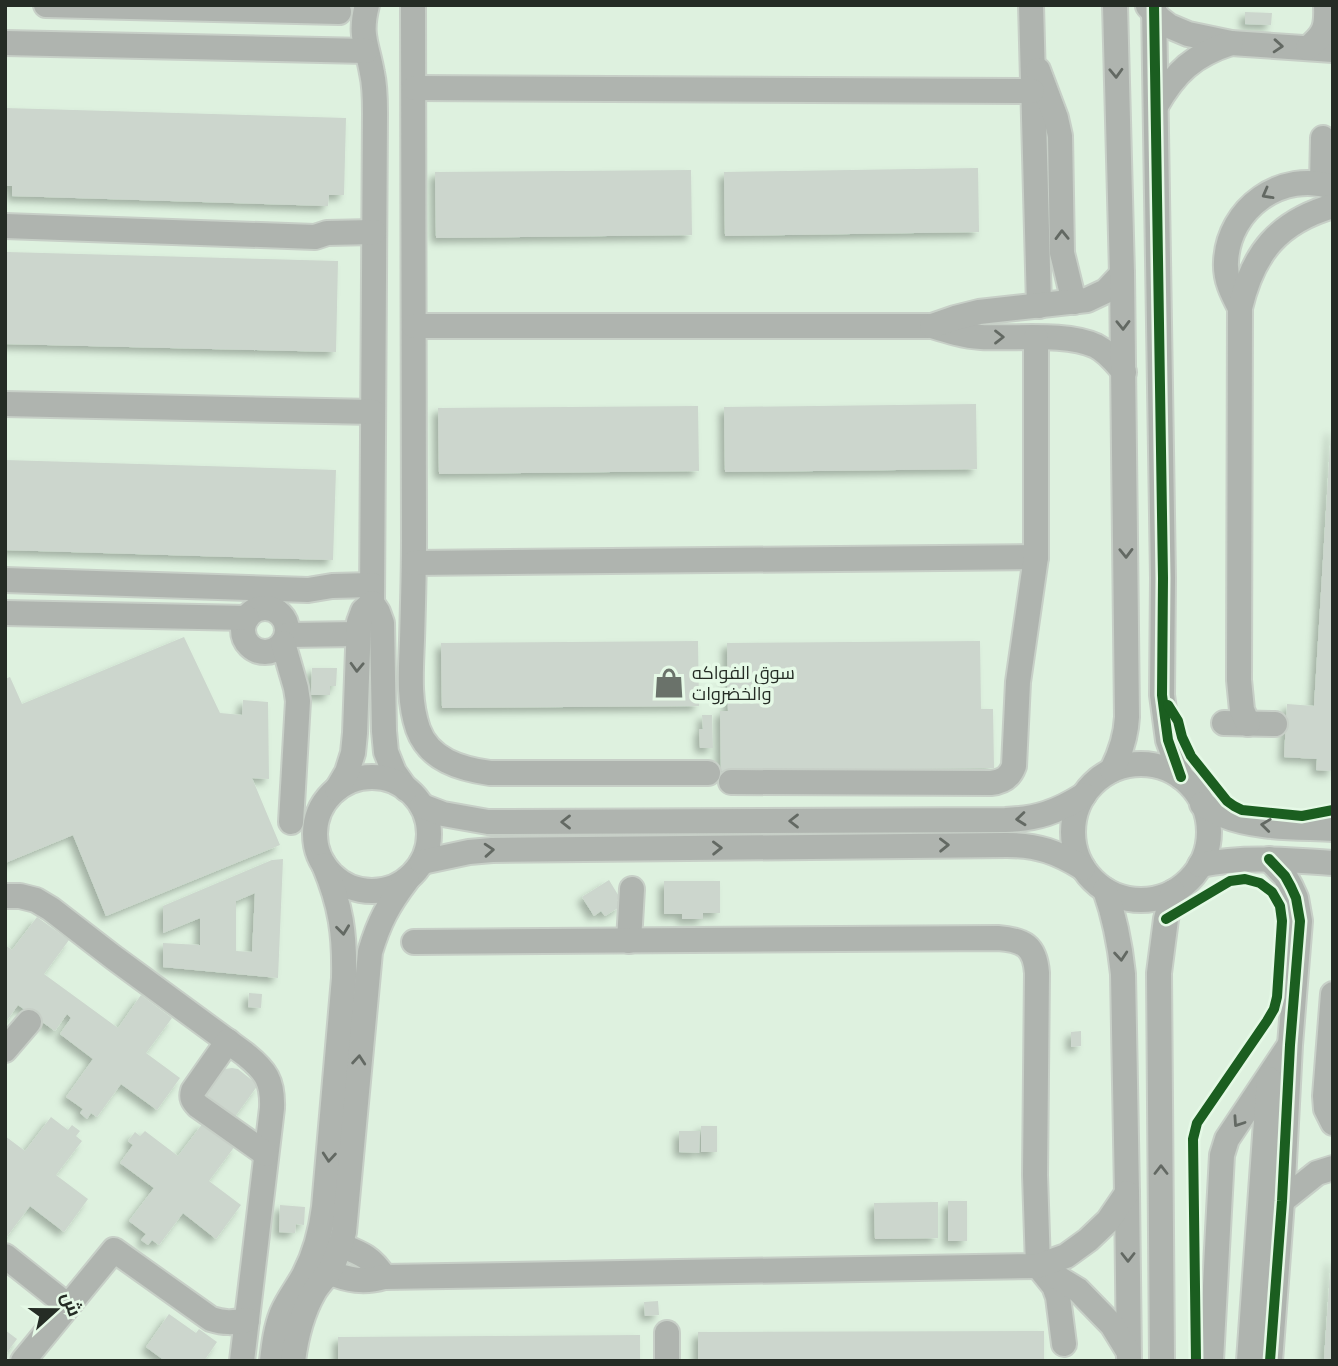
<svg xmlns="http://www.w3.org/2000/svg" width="1338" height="1366" font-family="Signika,Cairo,sans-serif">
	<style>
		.built { fill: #def1df }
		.building { fill: #ccd6cd; fill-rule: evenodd; filter: url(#shadow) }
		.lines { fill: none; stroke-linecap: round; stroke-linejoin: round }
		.minor-casing { stroke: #c7cfc7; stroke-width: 28 }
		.minor { stroke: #afb4af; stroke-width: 24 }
		.cycleway-casing { stroke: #e5f9e6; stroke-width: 15 }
		.cycleway { stroke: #1b5e20; stroke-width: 10 }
		.oneway { stroke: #636963 }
		.labels { text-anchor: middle; stroke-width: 7; stroke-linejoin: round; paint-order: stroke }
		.poi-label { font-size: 18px; fill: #252c25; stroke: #e5f9e6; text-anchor: start }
	</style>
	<defs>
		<filter id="shadow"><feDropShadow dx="-5" dy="5" stdDeviation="3.5" flood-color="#0004"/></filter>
	</defs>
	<rect width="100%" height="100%" fill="#eaf4ea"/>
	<rect class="built" x="5" y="5" width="1328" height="1356"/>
	<g class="building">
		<path d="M1245 12 1272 13 1271 25 1245 24Z"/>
		<path d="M5 108 346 118 344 195H329L328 206 12 196V186H5Z"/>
		<path d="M978 168 979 232 725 236 724 172Z"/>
		<path d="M691 170 692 235 436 238 435 172Z"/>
		<path d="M7 252 338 261 336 352 5 344V262H7Z"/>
		<path d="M976 404 977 469 725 472 724 407Z"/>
		<path d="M698 406 699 471 439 474 438 408Z"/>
		<path d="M1331 429H1333V771L1316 770 1317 759 1284 757 1287 704 1314 706Z"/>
		<path d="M5 460 336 470 333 560 5 550Z"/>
		<path d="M184 637 220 713 242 715 243 700 268 702 269 779 252 778 280 845 106 916 73 835 5 863V679L10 677 22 704Z"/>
		<path d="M698 641 699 706 442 708 441 643Z"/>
		<path d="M980 641 981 709H993L994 768 721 771 720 711H728L727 643Z"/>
		<path d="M312 668H337L336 686H330V695H311Z"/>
		<path d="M702 715H712L713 748H700L699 729H703Z"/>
		<path d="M283 859 278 978 163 967V943L200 945V918L163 933V906L272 860ZM255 893 252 952 236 951V901Z"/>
		<path d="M609 880 620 898 617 900 621 906 605 916 601 911 594 916 582 897Z"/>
		<path d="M664 881H720V913H703V919H682V914H664Z"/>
		<path d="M37 917 69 940 44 974 118 1028 141 995 172 1018 146 1053 180 1078 157 1110 121 1084 97 1117 91 1113 87 1119 80 1113 83 1109 66 1097 93 1059 60 1034 71 1018 67 1014 55 1031 18 1005 5 1023V945L12 950Z"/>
		<path d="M249 993 262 994 261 1008 248 1007Z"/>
		<path d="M1081 1031V1046L1071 1047V1032Z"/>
		<path d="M232 1068 238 1069 258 1085 229 1125 198 1101 217 1075 225 1069Z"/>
		<path d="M51 1117 68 1130 72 1125 80 1131 76 1136 82 1141 56 1175 88 1199 64 1232 30 1206 5 1239V1136L25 1151Z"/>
		<path d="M203 1123 235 1146 209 1181 241 1205 216 1239 183 1213 159 1245 152 1240 148 1245 141 1240 146 1234 129 1221 154 1188 120 1163 133 1145 128 1141 135 1132 140 1136 145 1131 178 1156Z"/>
		<rect x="701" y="1126" width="16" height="26"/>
		<path d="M679 1131H700L699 1153 679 1152Z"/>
		<rect x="948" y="1201" width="19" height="40"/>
		<path d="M938 1202V1238L875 1239 874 1203Z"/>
		<path d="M280 1205 305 1207 304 1225 296 1224 295 1233 279 1232Z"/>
		<path d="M1331 1259H1333V1360L1324 1359Z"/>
		<path d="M658 1301 659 1315 645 1316 644 1302Z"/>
		<path d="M169 1314 196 1333 199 1329 217 1342 204 1361H165L146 1347Z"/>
		<path d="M5 1330 17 1339 5 1355Z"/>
		<path d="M1044 1331V1361H698V1332Z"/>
		<path d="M640 1335V1361H338V1337Z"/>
	</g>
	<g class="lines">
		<g class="minor-casing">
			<g id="minor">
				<path d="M46 5 339 12"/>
				<path d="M367 5C359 36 367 44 372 73 375 86 375 99 375 113L372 603 378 612 382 623 384 731 386 752 394 772 406 789"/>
				<path d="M413 5C414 183 414 361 414 539 414 573 413 606 412 640 411 669 408 700 418 729 429 760 461 769 490 773H708"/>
				<path d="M1031 5 1039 306"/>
				<path d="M1154 5 1163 578 1162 695 1168 740 1181 777"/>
				<path d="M1148 6 1160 19 1169 26 1188 34 1231 43 1333 50"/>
				<path d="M5 43 366 51"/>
				<path d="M1308 48C1325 34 1327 27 1326 5"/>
				<path d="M1038 70 1056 118 1060 136 1062 253 1074 302"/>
				<path d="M414 88 1032 91"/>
				<path d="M1156 106C1175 72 1194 55 1231 43"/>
				<path d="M1322 183 1323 138"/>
				<path d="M5 226 315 237 327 233 374 232"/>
				<path d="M1240 308C1232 293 1225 279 1226 262 1228 208 1282 170 1333 187"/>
				<path d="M414 326H932C948 331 964 336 981 337 1014 339 1066 332 1096 346 1108 352 1116 363 1124 372"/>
				<path d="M932 326 955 318 979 312 1087 300 1106 291 1122 274"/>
				<path d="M5 404 373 412"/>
				<path d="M414 563 1036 557"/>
				<path d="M5 580 308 590 332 586 372 585"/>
				<circle cx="265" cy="630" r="22"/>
				<path d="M5 613 247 618"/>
				<path d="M287 635 358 634"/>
				<path d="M283 643 296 688 298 701 291 822"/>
				<path d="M1224 723 1275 724"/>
				<path d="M1248 724 1242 710 1239 680 1240 308C1253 253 1278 222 1333 206"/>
				<circle cx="1141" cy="832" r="68"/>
				<path d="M1112 770C1121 752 1126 737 1127 717L1122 274 1115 5"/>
				<circle cx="372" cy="834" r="57"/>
				<path d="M731 782 991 783C1003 782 1010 777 1014 766L1018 682 1036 557V338"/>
				<path d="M337 789 347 772 353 753 355 733 359 622 363 611 372 603"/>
				<path d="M1202 804C1209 808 1215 812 1222 815 1256 829 1297 827 1333 829"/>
				<path d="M422 806 443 814 488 822 1005 820C1037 819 1057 812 1084 795"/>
				<path d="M1269 859 1285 876 1291 887 1296 898 1300 921 1290 1045 1282 1201 1270 1361"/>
				<path d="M422 862 469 852 492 850 1007 845C1038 845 1057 852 1083 868"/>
				<path d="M1200 865C1244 856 1288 860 1333 863"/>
				<path d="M1105 890C1115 918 1120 945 1123 974L1127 1193 1129 1361"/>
				<path d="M5 896H20L36 900 51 909 113 957 245 1054C266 1071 273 1081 272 1108L242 1361"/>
				<path d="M629 941 632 889"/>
				<path d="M414 942 998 938C1024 940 1035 946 1037 973L1035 1175 1038 1266 1054 1286 1058 1297 1064 1344"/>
				<path d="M1333 994 1325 1096 1326 1109 1333 1123"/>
				<path d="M228 1041 193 1091C191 1098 193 1101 198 1106L266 1154"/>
				<path d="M5 1050 29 1022"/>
				<path d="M1282 1201 1317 1173 1333 1168"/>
				<path d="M340 1245C360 1253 372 1257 384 1277"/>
				<path d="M5 1256 68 1306"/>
				<path d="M1045 1270 1078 1290 1112 1325 1128 1351"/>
				<path d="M328 1272C348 1280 364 1283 384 1277L1038 1266 1066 1256 1088 1240 1108 1221 1127 1193"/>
				<path d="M23 1361 114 1250 211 1319C224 1323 233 1323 247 1320"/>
				<path d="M272 1361C274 1344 276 1328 282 1313 288 1299 297 1288 304 1275 315 1254 321 1231 324 1207L344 978C345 934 341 906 324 865"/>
				<path d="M293 1361C296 1337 302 1313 314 1292 318 1285 323 1280 328 1274 336 1261 340 1247 344 1232L370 952C379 922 388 905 407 880"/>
				<path d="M667 1361V1333"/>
				<path d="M1162 1361 1159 973 1166 919 1173 892"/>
				<path d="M1211 1361 1222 1155 1227 1139 1289 1046"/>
				<path d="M1249 1361 1269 1079"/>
			</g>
		</g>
		<use href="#minor" class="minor"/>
		<g class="cycleway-casing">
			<g id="cycleway">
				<path d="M1154 5 1163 578 1162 695 1168 740 1181 777"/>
				<path d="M1168 705 1178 721 1182 737 1191 756 1227 801 1234 806 1242 810 1302 816 1333 810"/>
				<path d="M1269 859 1285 876 1291 887 1296 898 1300 921 1290 1045 1282 1201 1270 1361"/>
				<path d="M1166 919 1230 881 1245 879 1260 883 1272 892 1280 906 1282 921 1277 997 1274 1009 1267 1021 1197 1123 1193 1139 1196 1361"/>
			</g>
		</g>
		<use href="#cycleway" class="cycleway"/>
	</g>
	<defs><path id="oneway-chevron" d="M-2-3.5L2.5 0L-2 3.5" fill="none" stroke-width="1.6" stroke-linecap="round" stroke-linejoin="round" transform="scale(1.75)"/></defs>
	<g class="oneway">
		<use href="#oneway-chevron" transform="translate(1278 46) rotate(4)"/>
		<use href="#oneway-chevron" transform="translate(1116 73) rotate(88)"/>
		<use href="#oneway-chevron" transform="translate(1267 194) rotate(151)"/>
		<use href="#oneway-chevron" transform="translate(1062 235) rotate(-91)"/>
		<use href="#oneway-chevron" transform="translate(1123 325) rotate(89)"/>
		<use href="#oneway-chevron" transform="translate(999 337)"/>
		<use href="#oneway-chevron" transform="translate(1126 553) rotate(89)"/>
		<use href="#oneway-chevron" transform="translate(357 667) rotate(92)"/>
		<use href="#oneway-chevron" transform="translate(1021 819) rotate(175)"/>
		<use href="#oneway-chevron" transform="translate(794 821) rotate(180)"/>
		<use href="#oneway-chevron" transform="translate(566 822) rotate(180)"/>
		<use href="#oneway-chevron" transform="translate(1266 825) rotate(-173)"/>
		<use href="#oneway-chevron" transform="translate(944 845) rotate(-1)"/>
		<use href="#oneway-chevron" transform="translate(717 848) rotate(-1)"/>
		<use href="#oneway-chevron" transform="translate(489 850) rotate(-4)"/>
		<use href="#oneway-chevron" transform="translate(343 930) rotate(83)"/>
		<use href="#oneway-chevron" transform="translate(1121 956) rotate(85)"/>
		<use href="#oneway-chevron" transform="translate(359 1060) rotate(-85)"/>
		<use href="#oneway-chevron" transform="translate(1238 1122) rotate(124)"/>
		<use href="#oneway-chevron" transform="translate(329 1157) rotate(95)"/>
		<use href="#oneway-chevron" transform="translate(1161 1170) rotate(-90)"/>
		<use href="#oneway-chevron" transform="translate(1128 1257) rotate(90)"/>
	</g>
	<defs>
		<g id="shop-bare" transform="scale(2.415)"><path d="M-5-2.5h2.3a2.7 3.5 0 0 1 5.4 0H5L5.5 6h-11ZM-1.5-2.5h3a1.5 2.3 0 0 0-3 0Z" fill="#6a726a" stroke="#e5f9e6" stroke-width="2.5" paint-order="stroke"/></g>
	</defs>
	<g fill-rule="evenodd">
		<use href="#shop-bare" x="669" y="683"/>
	</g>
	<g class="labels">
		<g class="poi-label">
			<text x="692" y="679">سوق الفواكه<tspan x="692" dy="21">والخضروات</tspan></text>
		</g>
	</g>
	<rect width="1338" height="1366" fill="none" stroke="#252c25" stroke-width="14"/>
	<g transform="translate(56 1310) rotate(69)" stroke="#e5f9e6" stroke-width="5" paint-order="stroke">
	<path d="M0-5L12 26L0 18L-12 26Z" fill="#252c25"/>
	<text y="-10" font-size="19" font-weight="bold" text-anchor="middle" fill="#252c25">ش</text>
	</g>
</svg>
